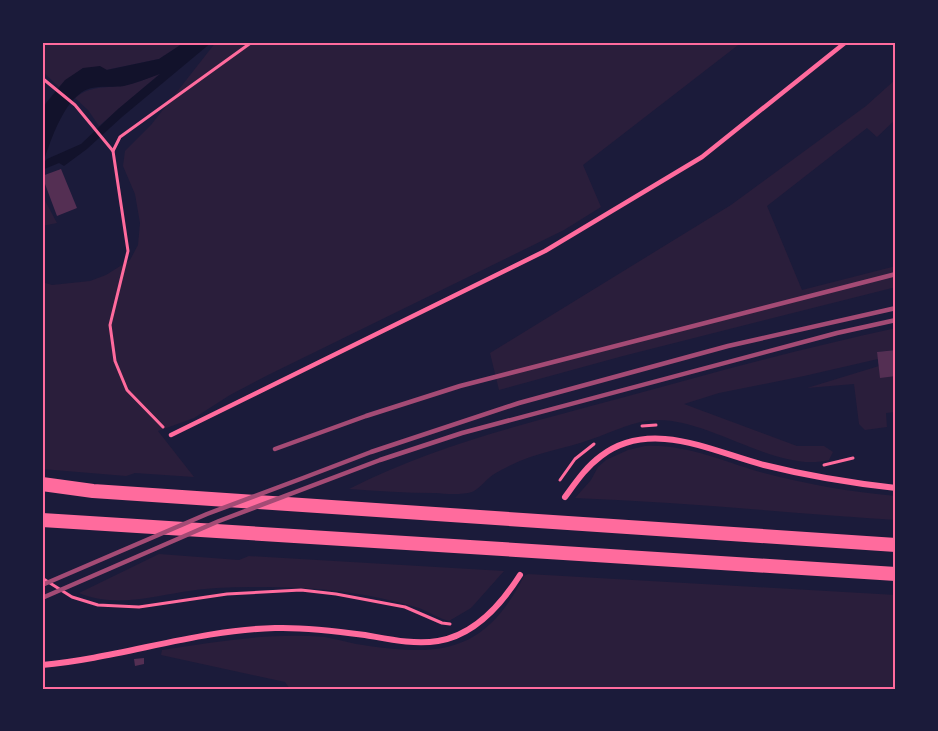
<svg xmlns="http://www.w3.org/2000/svg" width="938" height="731" font-family="'DM Sans',sans-serif">
	<style>
		.green { fill: #2a1e3b }
		.water { fill: #12122b }
		.building { fill: #542f53 }
		.lines { fill: none; stroke-linecap: round; stroke-linejoin: round }
		.path { stroke: #ff6b9d; stroke-width: 3 }
		.service { stroke: #ff6b9d; stroke-width: 4.5 }
		.minor { stroke: #ff6b9d; stroke-width: 6 }
		.trunk { stroke: #ff6b9d; stroke-width: 14 }
		.rail { stroke: #a44b75; stroke-width: 4.5 }
		.neatline { fill: none; stroke: #ff6b9d; stroke-width: 2 }
	</style>
	<rect width="100%" height="100%" fill="#1b1b3a"/>
	<g class="green">
		<path d="M42 42H185L159 59 106 70 83 68 59 87 42 71Z"/>
		<path d="M216 42H742L583 165 601 207 564 230 268 375 230 395 194 418 158 431 194 477 135 473 126 476 42 469V282L52 285 90 281 106 275 130 260 138 245 140 223 135 194 123 166 125 151 151 125Z"/>
		<path d="M162 72 99 126 88 110 75 98C90 86 103 88 121 86 135 84 149 78 162 72Z"/>
		<path d="M896 79V119L877 137 867 128 767 206 802 290 896 266V287L623 356 499 390 490 353 731 205 866 106Z"/>
		<path d="M42 195 57 223 42 226Z"/>
		<path d="M896 328V350L877 352 878 359 804 376 719 393 684 404 797 446H824L833 452 829 460C777 473 713 420 658 420 634 420 613 432 592 439 565 449 536 452 509 466 503 469 495 473 490 477 484 482 479 489 472 492 462 495 446 494 435 493 406 493 378 491 349 489 435 445 529 423 621 398 713 373 803 348 896 328Z"/>
		<path d="M879 366 896 376V412L886 413 887 427 865 430 859 424 854 384 807 388Z"/>
		<path d="M645 446C686 444 722 461 760 472 805 484 850 492 896 496V520C789 513 682 502 575 498L591 480 598 467 606 460 628 450Z"/>
		<path d="M159 554 239 560 249 556 504 571 471 608 449 621C438 618 429 612 419 608 364 591 308 586 251 587 228 587 205 588 182 592 147 598 113 607 79 593Z"/>
		<path d="M528 574 896 595V689H290L285 682 161 655 162 650C215 642 271 632 325 637 336 639 346 642 356 644 438 657 484 655 524 576Z"/>
	</g>
	<path class="water" d="M185 42H212L122 117 87 149 64 166 59 163 42 170V164L47 159 81 144 118 109 160 74C148 78 136 83 124 86 110 88 94 84 82 92 63 105 52 137 45 157L42 160V110L46 103 65 80 83 68 100 66 107 70 159 59Z"/>
	<g class="building">
		<path d="M61 169 77 208 57 216 42 176Z"/>
		<path d="M896 350V376L880 378 877 352Z"/>
		<path d="M144 658V664L135 666 134 659Z"/>
	</g>
	<g class="lines">
		<g class="path">
			<path d="M42 78 75 105 113 151"/>
			<path d="M642 426 656 425"/>
			<path d="M163 427 127 390 115 361 110 325 128 251 113 151 120 137 252 42"/>
			<path d="M824 465 853 458"/>
			<path d="M560 480 575 459 594 444"/>
			<path d="M42 578 72 597 98 605 139 607 227 594 301 590 336 594 405 607 442 623 450 624"/>
		</g>
		<path class="service" d="M171 435 545 251 702 157 846 42"/>
		<g class="minor">
			<path d="M565 497C576 482 586 467 601 456 651 418 713 452 764 465 808 476 851 483 896 488"/>
			<path d="M42 665C120 658 196 630 275 628 305 627 336 631 365 635 388 639 414 645 438 641 475 635 501 605 520 575"/>
		</g>
		<g class="trunk">
			<path d="M42 484 93 491 896 545"/>
			<path d="M42 520 896 574"/>
		</g>
		<g class="rail">
			<path d="M275 449 366 416 460 386 896 274"/>
			<path d="M42 585 207 514 303 478 371 452 519 403 728 346 896 308"/>
			<path d="M42 598 219 521 380 460 462 433 837 333 896 320"/>
		</g>
	</g>
	<rect width="938" height="731" fill="none" stroke="#1b1b3a" stroke-width="87"/>
	<rect x="44" y="44" width="850" height="644" class="neatline"/>
</svg>
